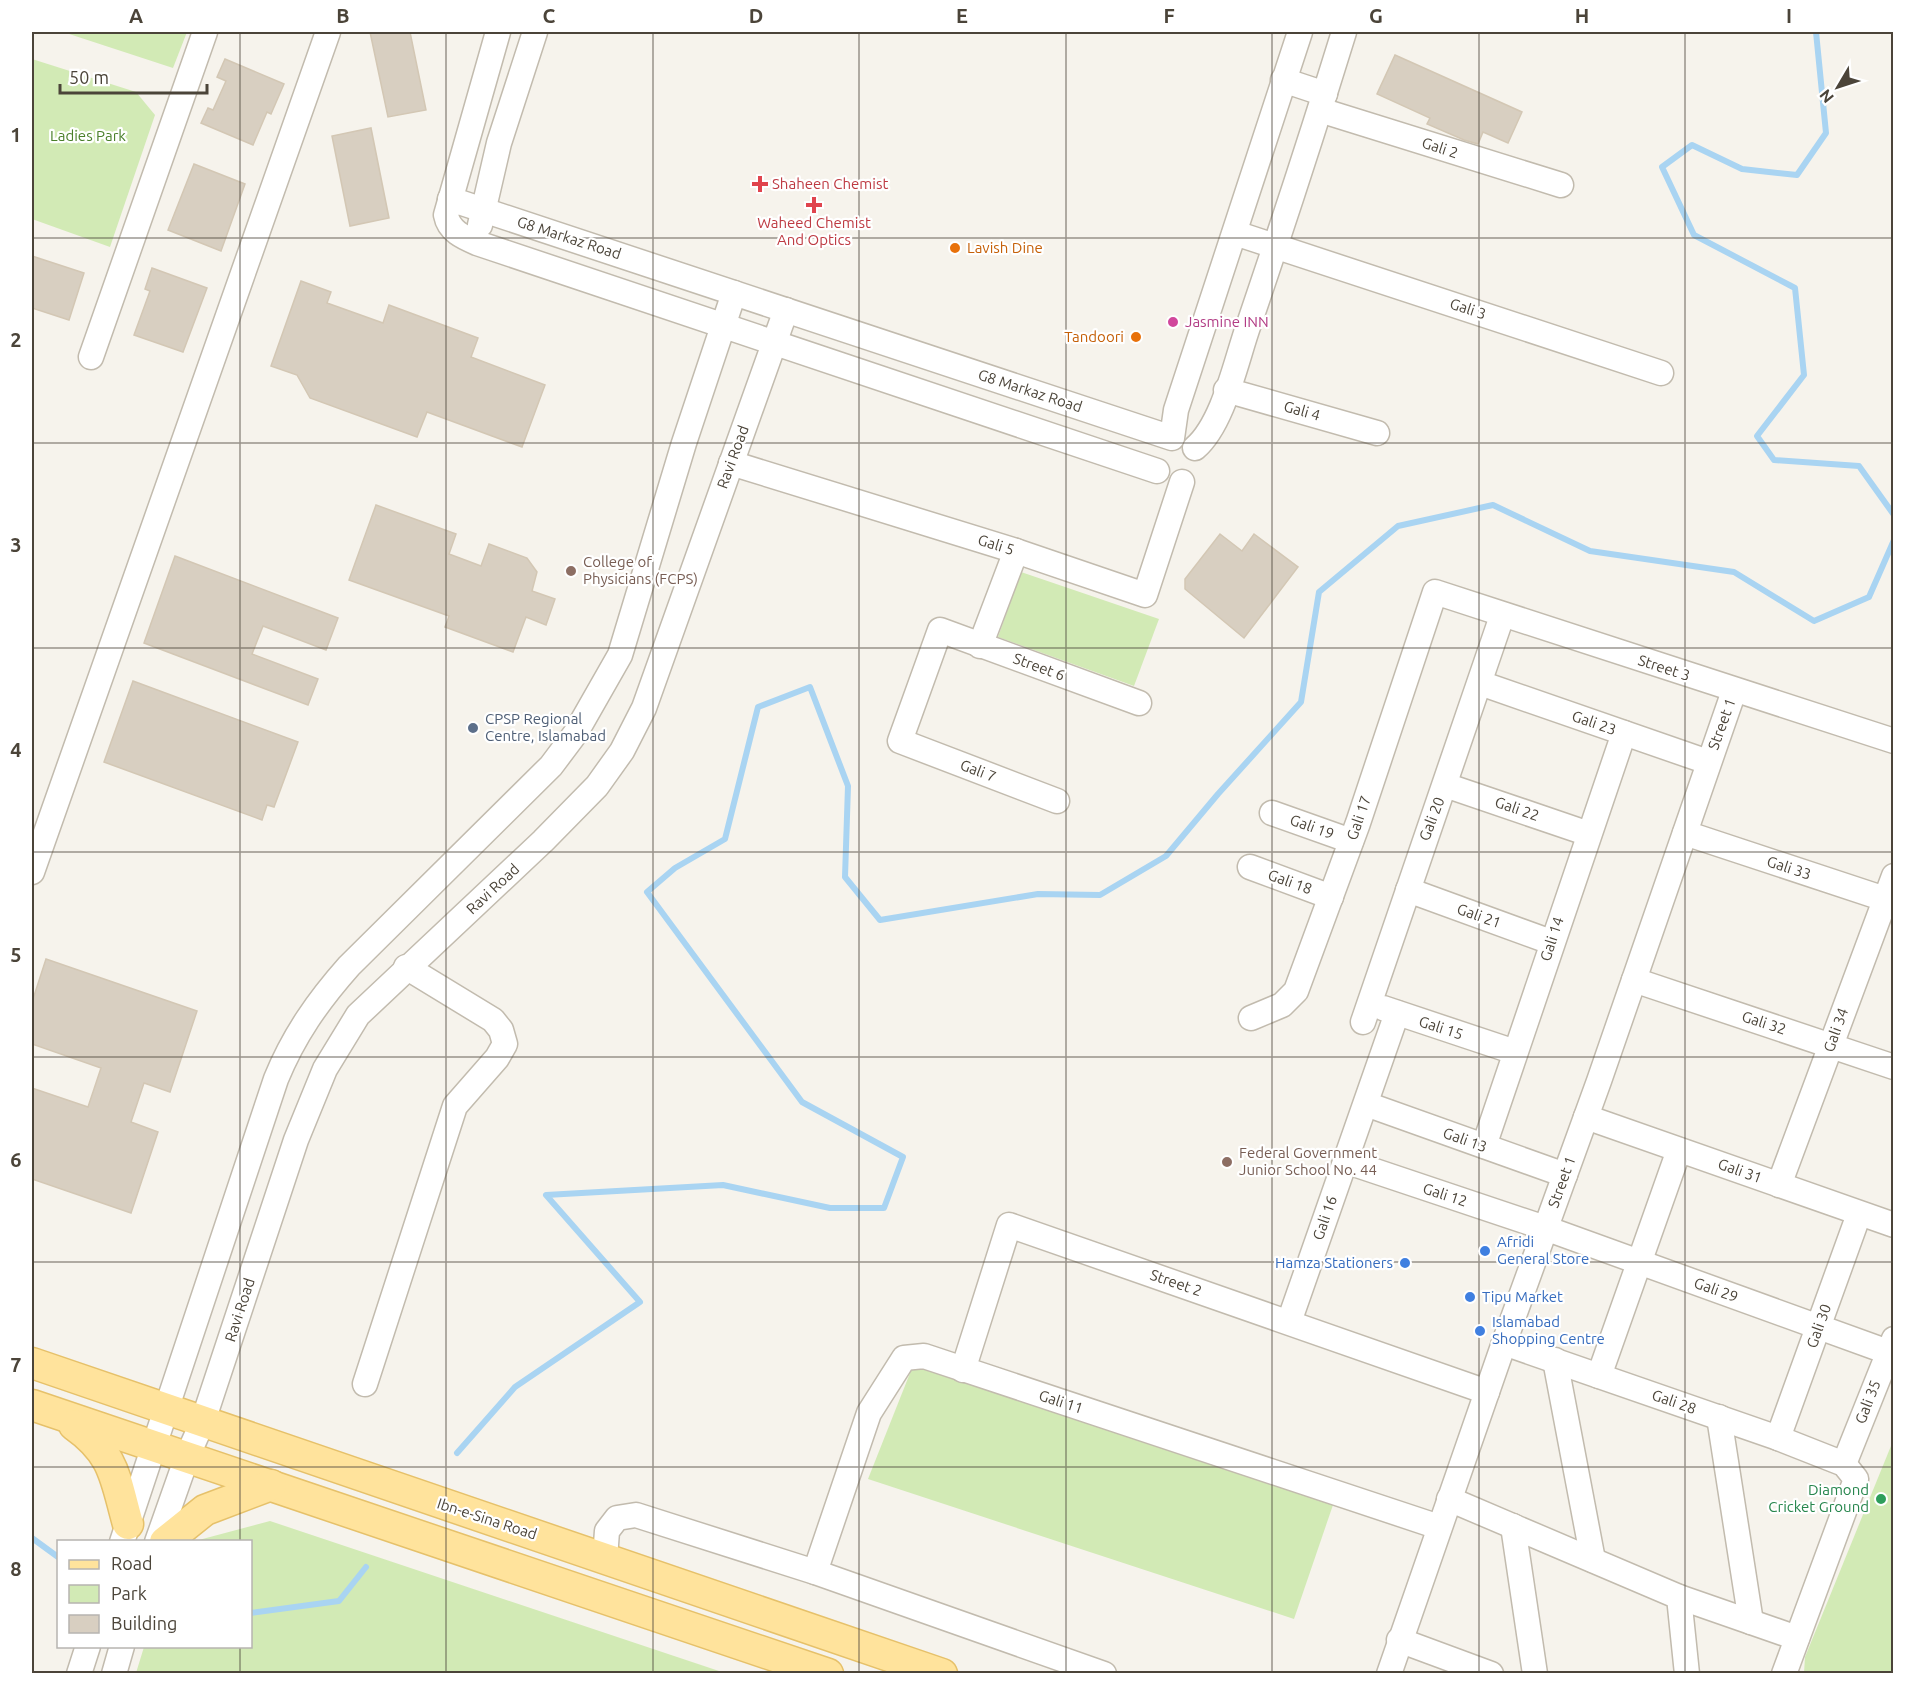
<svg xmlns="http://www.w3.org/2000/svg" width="1925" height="1705" font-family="Ubuntu,sans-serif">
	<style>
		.green { fill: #d2eab5 }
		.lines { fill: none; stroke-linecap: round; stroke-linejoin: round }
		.stream { stroke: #a9d4f2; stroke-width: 6 }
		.building { fill: #d8cfc1; stroke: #d3c7b4; stroke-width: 1.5 }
		.minor-casing { stroke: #c2bbae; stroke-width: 27 }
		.major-casing { stroke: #e6c16a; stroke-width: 33 }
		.minor { stroke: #fff; stroke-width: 24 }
		.major { stroke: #ffe39c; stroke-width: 30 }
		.grid { fill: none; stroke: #4b4439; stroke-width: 1.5; stroke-opacity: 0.55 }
		.health-dot { fill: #e0444e; stroke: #fff; stroke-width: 2 }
		.food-dot { fill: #e8710a; stroke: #fff; stroke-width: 2 }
		.hotel-dot { fill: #d1479c; stroke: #fff; stroke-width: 2 }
		.education-dot { fill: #8d6e63; stroke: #fff; stroke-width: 2 }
		.service-dot { fill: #5c6f8a; stroke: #fff; stroke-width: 2 }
		.shop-dot { fill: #3f7fe0; stroke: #fff; stroke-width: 2 }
		.leisure-dot { fill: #2e9e5b; stroke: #fff; stroke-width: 2 }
		.labels { text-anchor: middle; stroke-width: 4.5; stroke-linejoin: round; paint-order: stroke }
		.park-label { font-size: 15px; fill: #4a7f2a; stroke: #fff }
		.street-label { font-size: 15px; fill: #4b4439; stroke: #fff }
		.health-label { font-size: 15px; fill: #be3a42; stroke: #fff; text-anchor: start }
		.food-label { font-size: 15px; fill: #c56008; stroke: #fff; text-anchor: start }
		.hotel-label { font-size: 15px; fill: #b23c85; stroke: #fff; text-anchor: start }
		.education-label { font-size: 15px; fill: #785e54; stroke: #fff; text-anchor: start }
		.service-label { font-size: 15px; fill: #4e5e75; stroke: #fff; text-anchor: start }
		.shop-label { font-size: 15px; fill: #366cbe; stroke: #fff; text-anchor: start }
		.leisure-label { font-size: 15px; fill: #27864d; stroke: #fff; text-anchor: end }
		.neatline { fill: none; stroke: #4b4439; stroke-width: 2 }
		.grid-label { font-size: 20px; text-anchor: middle; font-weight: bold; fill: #4b4439 }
	</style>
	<rect width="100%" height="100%" fill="#f6f3ec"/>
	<g class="green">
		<path d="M63 32H187L173 68Z"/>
		<path d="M32 59 136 92 155 115 110 247 32 219Z"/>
		<path d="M1021 572 1159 619 1134 686 998 637Z"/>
		<path d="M914 1363 1334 1502 1294 1619 868 1479Z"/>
		<path d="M1893 1441V1673H1804L1805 1657Z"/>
		<path d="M270 1521 725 1673H136L144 1647 250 1646V1542L195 1541Z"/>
	</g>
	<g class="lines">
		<g class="stream">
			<path d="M1816 32 1826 133 1797 175 1742 169 1692 145 1662 167 1694 235 1795 288 1804 375 1757 436 1774 460 1859 466 1894 515"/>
			<path d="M457 1453 515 1387 640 1302 546 1195 723 1185 830 1208H884L903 1157 802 1102 647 892 675 868 725 839 758 707 810 687 848 786 845 877 880 920 1038 894 1100 895 1166 856 1218 794 1301 702 1319 592 1398 526 1493 505 1590 551 1734 572 1814 621 1869 597 1894 540"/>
			<path d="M32 1538 58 1557"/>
			<path d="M250 1613 339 1601 366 1567"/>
		</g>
	</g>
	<g class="building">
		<path d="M370 32H410L426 110 388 117Z"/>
		<path d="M1395 55 1522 112 1508 143 1483 132 1478 144 1464 140 1427 124 1430 118 1377 94Z"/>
		<path d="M225 59 284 84 271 114 267 112 253 145 201 123 208 108 213 110 226 81 217 77Z"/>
		<path d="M371 128 389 218 350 226 332 136Z"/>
		<path d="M194 164 245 184 221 251 168 230Z"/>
		<path d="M32 256 84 273 69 320 32 308Z"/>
		<path d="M152 268 207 288 183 352 134 335 150 291 145 289Z"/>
		<path d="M301 281 331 292 327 303 383 323 389 305 478 338 471 357 545 385 522 447 427 412 417 437 310 398 297 375 271 366Z"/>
		<path d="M376 505 456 534 449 554 481 566 489 544 527 558 537 572 532 591 555 599 546 625 526 617 513 652 445 627 449 616 349 580Z"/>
		<path d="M1220 534 1242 551 1254 534 1298 567 1244 638 1185 589V579Z"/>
		<path d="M175 556 338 618 326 650 263 626 252 654 318 679 308 705 144 643Z"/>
		<path d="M133 681 298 742 274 807 267 805 262 820 104 762Z"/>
		<path d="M46 959 197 1011 170 1092 144 1083 131 1122 158 1132 131 1213 32 1179V1088L88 1107 101 1068 32 1044V1002Z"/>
	</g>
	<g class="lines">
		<g class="minor-casing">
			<g id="minor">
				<path d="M498 32 446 215C449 231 463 237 477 243L1157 471"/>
				<path d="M1283 80 1325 94"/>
				<path d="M1320 110 1561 185"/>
				<path d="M450 199 1172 438 1176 410 1300 32"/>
				<path d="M480 225 499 143 535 32"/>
				<path d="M1235 233 1661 373"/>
				<path d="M91 357 205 32"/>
				<path d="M1226 390 1377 433"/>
				<path d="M1195 448C1224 423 1236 360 1249 324 1282 227 1314 129 1344 32"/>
				<path d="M731 463 1016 551 1145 595 1182 482"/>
				<path d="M980 646 1016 551"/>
				<path d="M1480 683 1708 762"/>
				<path d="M1445 785 1589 834"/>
				<path d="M1057 801 900 741 940 630 1139 703"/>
				<path d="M1272 813 1351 841"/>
				<path d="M1685 833 1894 902"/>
				<path d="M1250 867 1331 897"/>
				<path d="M32 872 328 32"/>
				<path d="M1408 890 1551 942"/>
				<path d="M1634 980 1894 1067"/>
				<path d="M1383 1008 1515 1052"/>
				<path d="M1251 1018 1282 1005 1296 991 1358 823 1435 592 1894 741"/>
				<path d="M1363 1022 1502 616"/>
				<path d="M1366 1104 1565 1175"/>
				<path d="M1586 1117 1894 1225"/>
				<path d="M1484 1146 1624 733"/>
				<path d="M1345 1161 1545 1228 1888 1352"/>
				<path d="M1779 1185 1894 876"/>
				<path d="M1289 1322 1397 1013"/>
				<path d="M1504 1343 1778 1438 1844 1464 1856 1479 1784 1674"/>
				<path d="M1555 1360 1593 1560"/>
				<path d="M963 1370 1009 1225 1487 1392"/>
				<path d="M1599 1376 1679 1150"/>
				<path d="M365 1384 455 1106 497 1058 505 1044 501 1030 493 1020 406 967"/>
				<path d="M1719 1417 1751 1622"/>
				<path d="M1778 1438 1859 1214"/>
				<path d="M1844 1464 1894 1339"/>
				<path d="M1449 1499 1679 1597 1687 1674"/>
				<path d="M1513 1526 1535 1674"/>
				<path d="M122 1542 276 1079C294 1035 318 1001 349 966L551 766 575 734 620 655 684 443 734 293"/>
				<path d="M157 1542 187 1457 203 1421 296 1140 325 1069 358 1015 543 841 597 786 622 751 644 708 786 310"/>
				<path d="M605 1558 607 1531 617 1518 636 1515 815 1572 1104 1674"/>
				<path d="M815 1572 869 1413 904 1358 924 1356 1439 1527"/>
				<path d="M1679 1597 1797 1638"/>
				<path d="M1399 1640 1491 1674"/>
				<path d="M79 1674 88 1646"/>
				<path d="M114 1674 122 1646"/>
				<path d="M1389 1674 1504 1343 1599 1081 1734 691"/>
			</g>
		</g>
		<g class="major-casing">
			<g id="major">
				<path d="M32 1363 942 1674"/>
				<path d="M32 1405 828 1674"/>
				<path d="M74 1425C115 1454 115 1478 128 1524"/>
				<path d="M165 1542 205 1510 271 1485"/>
			</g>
		</g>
		<use href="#minor" class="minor"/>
		<use href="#major" class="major"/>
	</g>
	<path class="grid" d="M240 32V1542M446 32V1674M653 32V1674M859 32V1674M1066 32V1674M1272 32V1674M1479 32V1674M1685 32V1674M32 238H1894M32 443H1894M32 648H1894M32 852H1894M32 1057H1894M32 1262H1894M32 1467H1894M240 1646V1674"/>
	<g class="health-dot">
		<path d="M757 175h6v6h6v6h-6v6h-6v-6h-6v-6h6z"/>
		<path d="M811 196h6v6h6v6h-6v6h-6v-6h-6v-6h6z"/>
	</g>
	<g class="food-dot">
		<circle cx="955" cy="248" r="6"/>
		<circle cx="1136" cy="337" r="6"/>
	</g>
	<circle class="hotel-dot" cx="1173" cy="322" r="6"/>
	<g class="education-dot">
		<circle cx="571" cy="571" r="6"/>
		<circle cx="1227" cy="1162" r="6"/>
	</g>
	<circle class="service-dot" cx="473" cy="728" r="6"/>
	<g class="shop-dot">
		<circle cx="1485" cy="1251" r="6"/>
		<circle cx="1405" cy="1263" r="6"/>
		<circle cx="1470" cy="1297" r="6"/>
		<circle cx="1480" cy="1331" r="6"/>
	</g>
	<circle class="leisure-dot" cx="1881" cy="1499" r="6"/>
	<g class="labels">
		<g class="park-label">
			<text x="88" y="141">Ladies Park</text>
		</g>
		<g class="street-label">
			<text transform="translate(1440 148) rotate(18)" y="5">Gali 2</text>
			<text transform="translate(569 238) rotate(18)" y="5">G8 Markaz Road</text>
			<text transform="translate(1468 309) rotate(18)" y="5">Gali 3</text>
			<text transform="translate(1030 391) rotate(18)" y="5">G8 Markaz Road</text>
			<text transform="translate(1302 411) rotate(16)" y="5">Gali 4</text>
			<text transform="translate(733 457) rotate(-70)" y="5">Ravi Road</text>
			<text transform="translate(996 545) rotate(17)" y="5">Gali 5</text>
			<text transform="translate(1039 667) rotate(20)" y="5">Street 6</text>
			<text transform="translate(1664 668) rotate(18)" y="5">Street 3</text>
			<text transform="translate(1594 723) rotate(19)" y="5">Gali 23</text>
			<text transform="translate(1722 724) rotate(-70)" y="5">Street 1</text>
			<text transform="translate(978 771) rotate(21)" y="5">Gali 7</text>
			<text transform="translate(1517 809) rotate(19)" y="5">Gali 22</text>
			<text transform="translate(1359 818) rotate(-71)" y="5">Gali 17</text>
			<text transform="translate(1432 819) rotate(-69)" y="5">Gali 20</text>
			<text transform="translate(1312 827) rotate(20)" y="5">Gali 19</text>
			<text transform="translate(1789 868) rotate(18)" y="5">Gali 33</text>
			<text transform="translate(1290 882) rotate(20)" y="5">Gali 18</text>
			<text transform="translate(493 889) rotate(-43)" y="5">Ravi Road</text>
			<text transform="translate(1479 916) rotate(20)" y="5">Gali 21</text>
			<text transform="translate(1552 939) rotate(-72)" y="5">Gali 14</text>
			<text transform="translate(1764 1023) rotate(18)" y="5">Gali 32</text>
			<text transform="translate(1441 1028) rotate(18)" y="5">Gali 15</text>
			<text transform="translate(1836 1030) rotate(-70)" y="5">Gali 34</text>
			<text transform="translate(1465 1140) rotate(20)" y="5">Gali 13</text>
			<text transform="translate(1740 1171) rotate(20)" y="5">Gali 31</text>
			<text transform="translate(1562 1182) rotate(-70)" y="5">Street 1</text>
			<text transform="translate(1445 1195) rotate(18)" y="5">Gali 12</text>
			<text transform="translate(1325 1218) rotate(-71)" y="5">Gali 16</text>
			<text transform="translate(1176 1283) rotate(19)" y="5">Street 2</text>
			<text transform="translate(1716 1290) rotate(20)" y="5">Gali 29</text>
			<text transform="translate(240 1310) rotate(-72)" y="5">Ravi Road</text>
			<text transform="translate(1819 1326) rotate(-70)" y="5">Gali 30</text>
			<text transform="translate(1061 1402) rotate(18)" y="5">Gali 11</text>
			<text transform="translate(1674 1402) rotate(19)" y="5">Gali 28</text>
			<text transform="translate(1868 1402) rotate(-69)" y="5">Gali 35</text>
			<text transform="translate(487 1519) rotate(18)" y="5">Ibn-e-Sina Road</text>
		</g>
		<g class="health-label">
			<text x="772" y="189">Shaheen Chemist</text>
			<text x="814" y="228" text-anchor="middle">Waheed Chemist<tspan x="814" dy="17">And Optics</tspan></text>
		</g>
		<g class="food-label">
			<text x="967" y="253">Lavish Dine</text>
			<text x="1124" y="342" text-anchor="end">Tandoori</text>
		</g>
		<g class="hotel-label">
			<text x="1185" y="327">Jasmine INN</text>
		</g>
		<g class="education-label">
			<text x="583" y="567">College of<tspan x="583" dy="17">Physicians (FCPS)</tspan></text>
			<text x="1239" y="1158">Federal Government<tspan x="1239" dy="17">Junior School No. 44</tspan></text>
		</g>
		<g class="service-label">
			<text x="485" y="724">CPSP Regional<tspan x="485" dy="17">Centre, Islamabad</tspan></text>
		</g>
		<g class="shop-label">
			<text x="1497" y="1247">Afridi<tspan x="1497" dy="17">General Store</tspan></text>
			<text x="1393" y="1268" text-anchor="end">Hamza Stationers</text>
			<text x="1482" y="1302">Tipu Market</text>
			<text x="1492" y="1327">Islamabad<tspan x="1492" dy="17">Shopping Centre</tspan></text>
		</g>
		<g class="leisure-label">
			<text x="1869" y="1495">Diamond<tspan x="1869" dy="17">Cricket Ground</tspan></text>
		</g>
	</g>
	<rect width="1925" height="1705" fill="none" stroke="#ffffff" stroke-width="66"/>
	<rect x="57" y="1540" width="195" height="108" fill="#ffffff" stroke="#b7b4b0" stroke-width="1.5"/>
	<rect x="69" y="1560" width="30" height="9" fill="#ffe39c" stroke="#b7b4b0" stroke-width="1.5"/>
	<text x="111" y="1570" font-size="18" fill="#4b4439">Road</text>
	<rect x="69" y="1585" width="30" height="18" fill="#d2eab5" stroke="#b7b4b0" stroke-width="1.5"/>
	<text x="111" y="1600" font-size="18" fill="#4b4439">Park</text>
	<rect x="69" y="1615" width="30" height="18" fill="#d8cfc1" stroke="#b7b4b0" stroke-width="1.5"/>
	<text x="111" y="1630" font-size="18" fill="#4b4439">Building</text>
	<g transform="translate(1838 87) rotate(231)" stroke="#ffffff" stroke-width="4.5" paint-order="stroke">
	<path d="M0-4.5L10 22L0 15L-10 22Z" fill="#4b4439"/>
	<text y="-9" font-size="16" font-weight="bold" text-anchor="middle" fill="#4b4439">N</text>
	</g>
	<path d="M60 84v9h147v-9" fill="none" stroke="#4b4439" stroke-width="3"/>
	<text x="69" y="84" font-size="18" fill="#4b4439" stroke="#ffffff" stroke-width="4.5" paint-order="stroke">50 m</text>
	<rect x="33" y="33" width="1859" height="1639" class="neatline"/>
	<g class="grid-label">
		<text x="136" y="23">A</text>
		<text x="343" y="23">B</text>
		<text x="549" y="23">C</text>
		<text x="756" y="23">D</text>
		<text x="962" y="23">E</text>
		<text x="1169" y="23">F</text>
		<text x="1376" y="23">G</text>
		<text x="1582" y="23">H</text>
		<text x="1789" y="23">I</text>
		<text x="16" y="142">1</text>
		<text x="16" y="347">2</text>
		<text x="16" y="552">3</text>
		<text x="16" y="757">4</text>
		<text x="16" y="962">5</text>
		<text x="16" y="1167">6</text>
		<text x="16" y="1372">7</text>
		<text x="16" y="1576">8</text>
	</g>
</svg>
